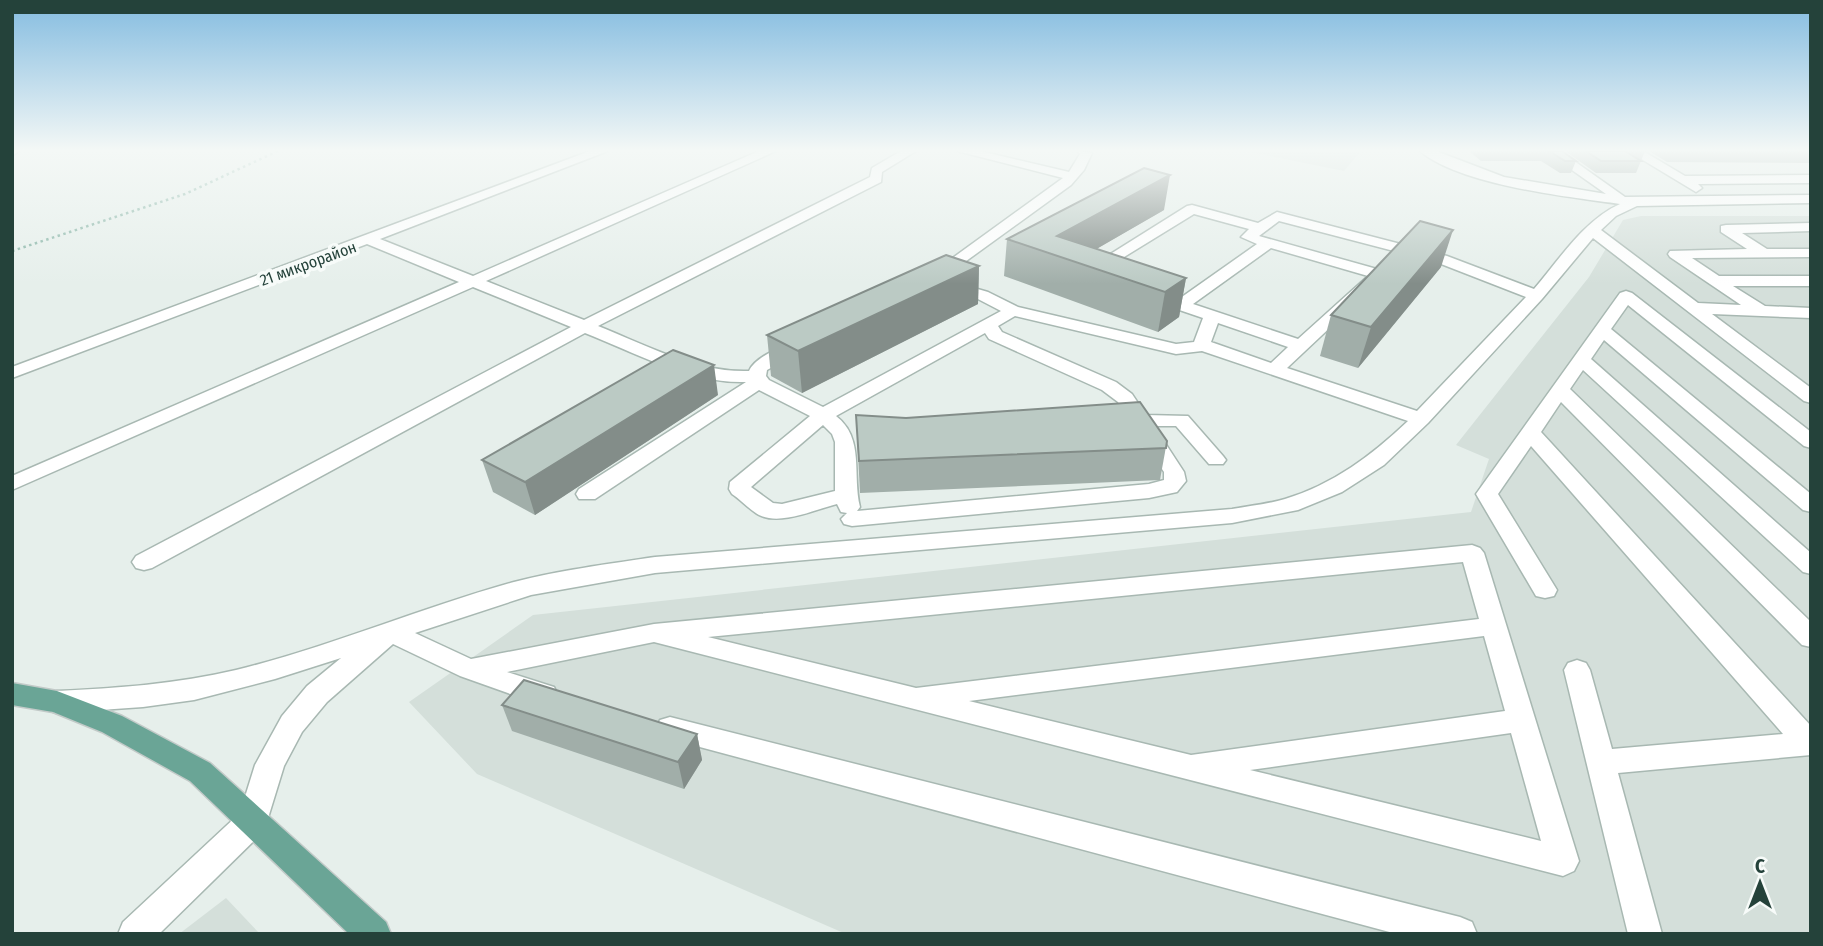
<svg xmlns="http://www.w3.org/2000/svg" width="1823" height="946" font-family="'Fira Sans Condensed',sans-serif">
	<style>
		.built { fill: #d4dfda }
		.lines { fill: none; stroke-linecap: round; stroke-linejoin: round }
		.minor-casing { stroke: #a8b8b2; stroke-width: 3 }
		.major-casing { stroke: #c2cac8; stroke-width: 3 }
		.path { stroke: #86b3a5; stroke-width: 2.5; stroke-dasharray: 2.5 3.5; stroke-linecap: butt }
		.minor { fill: #fff; fill-rule: evenodd }
		.major { fill: #6aa596; fill-rule: evenodd }
		.wall { fill: #a1aea9 }
		.shaded-wall { fill: #838d89 }
		.building { fill: #bbcac4; stroke: #838d89; stroke-width: 2 }
		.labels { text-anchor: middle; stroke-width: 7; stroke-linejoin: round; paint-order: stroke }
		.far-street-label { font-size: 16px; fill: #24423a; stroke: #f7fbf9 }
	</style>
	<rect width="100%" height="100%" fill="#e6efeb"/>
	<g class="built">
		<path d="M1246 151H1361L1344 171Z"/>
		<path d="M1641 216H1811V934H846L477 774 409 702 533 615 1471 512 1489 459 1456 445 1589 277 1623 220Z"/>
		<path d="M226 898 260 934H179Z"/>
	</g>
	<g class="lines">
		<g class="minor-casing">
			<g id="minor">
				<path d="M12 151H19L12 156Z"/>
				<path d="M590 151H608L380 239 473 276 759 151H776L486 281 584 320 870 177 872 168 901 151H916L882 172 881 182 598 326C646 345 697 373 749 371 754 358 787 341 801 344L804 348 801 352 767 370 766 376 769 380 823 407 1001 311 976 298 936 284 934 281 936 270 1063 178 957 151H980L1069 172 1080 154 1077 151 1092 153 1084 170 1071 185 951 272 950 281 988 292 1018 307 1176 344 1194 342 1203 318 1147 299 1145 296 1153 291 1179 299 1257 244 1241 237 1249 229 1194 214 1098 273H1088L1085 270 1187 206 1192 205 1258 223 1277 212 1447 256 1534 289C1559 260 1584 220 1620 204 1568 197 1460 185 1420 151H1436L1504 177 1606 194 1545 151H1560L1625 197 1811 195V203L1637 206 1616 216 1601 230 1698 303 1741 305 1670 257 1668 254 1670 251 1747 249 1721 232V226L1726 225 1811 223V231L1742 233 1767 249H1811V257L1692 258 1719 276H1811V286H1733L1765 306 1811 308V318L1712 314 1811 388V403L1804 401 1593 238 1542 299 1428 423 1384 465 1342 492 1298 510 1232 523 655 573 531 595 415 633 471 659 654 624 1472 545 1480 548 1484 553 1579 861 1574 871 1563 876 654 642 507 672 554 687 558 695 554 703 544 706 460 676 393 644 327 702 302 732 284 766 264 831 159 934H118L123 922 240 813 255 765 282 716 307 686 341 658 275 679 194 700 143 707 57 713 47 710 43 702 47 694 57 691C117 688 177 684 236 670 330 647 420 608 514 582 560 570 608 564 655 557L1232 509C1249 506 1268 504 1285 499 1334 484 1372 455 1408 421L1202 351 1176 354 1015 316 998 326 1002 332 1116 382 1132 394 1146 415 1188 416 1223 456 1226 460 1223 464H1209L1176 426H1154L1184 472 1186 481 1177 492 1149 498 852 526 844 524 841 519 847 513 841 512 837 504C816 509 781 526 759 515 750 510 741 500 732 494L729 489 730 482 810 416 759 390 595 499H579L576 494 579 489 746 382C691 384 636 353 585 333L152 568 144 570 136 568 132 562 136 556 571 327 473 287 12 490V476L459 282 367 244 12 378V367ZM1279 221 1436 262 1526 297 1417 411 1287 368 1387 274 1384 271 1259 236ZM1271 248 1368 276 1298 339 1193 304ZM1218 323 1288 347 1271 363 1211 342ZM985 333 989 339 1102 390 1118 402 1127 416 1120 421 1123 425 1134 427 1164 472V480L1149 484 857 511 860 507C852 475 865 438 836 416ZM823 425 832 434 835 442V491L782 504 773 503 751 487ZM1463 562 1479 619 916 688 708 637ZM1484 636 1505 711 1191 755 969 701ZM1511 733 1541 841 1250 770Z"/>
				<path d="M1628 151H1643L1685 176 1811 175V183L1698 184 1702 188 1696 192Z"/>
				<path d="M1626 291 1632 293 1811 432V448L1804 446 1628 305 1611 329 1811 494V512L1803 510 1604 340 1591 359 1811 553V574L1803 572 1583 370 1570 389 1811 622V647L1802 645 1561 402 1541 432 1811 726V755L1618 773 1662 934H1628L1564 670 1568 663 1577 660 1586 663 1590 670 1612 749 1783 734 1531 446 1498 494 1557 590 1554 596 1545 598 1536 596 1476 494 1620 293Z"/>
				<path d="M670 717 1460 917 1472 922 1477 934H1397L670 739 660 736 656 728 660 720Z"/>
			</g>
		</g>
		<g class="major-casing">
			<path id="major" d="M12 683 57 691 122 716 210 763 386 922 391 934H349L190 781 102 732 53 712 12 705Z"/>
		</g>
		<path class="path" d="M12 251 185 194 278 151"/>
		<use href="#minor" class="minor"/>
		<use href="#major" class="major"/>
	</g>
	<g class="wall">
		<path d="M1469 151H1562L1576 161 1571 173H1560L1541 161H1481Z"/>
		<path d="M1565 151H1645L1636 173H1596Z"/>
		<path d="M1649 151H1811V161L1809 163 1667 162Z"/>
		<path d="M1164 210 1096 249 1186 278 1179 317 1158 332 1004 276 1007 239Z"/>
		<path d="M979 266 978 304 802 393 771 376 767 335Z"/>
		<path d="M1441 267 1358 368 1320 356 1331 315Z"/>
		<path d="M718 395 535 515 493 492 482 460Z"/>
		<path d="M856 415 1167 441 1160 480 860 493Z"/>
		<path d="M502 705 697 734 702 760 684 789 512 731Z"/>
	</g>
	<g class="shaded-wall">
		<path d="M1170 175 1164 210 1074 262 1057 236Z"/>
		<path d="M1453 230 1441 267 1358 368 1371 327Z"/>
		<path d="M979 266 978 304 802 393 798 351Z"/>
		<path d="M1186 278 1179 317 1158 332 1165 292Z"/>
		<path d="M714 365 718 395 535 515 525 482Z"/>
		<path d="M697 734 702 760 684 789 678 762Z"/>
	</g>
	<g class="building">
		<path d="M1549 151H1562L1576 161H1565Z"/>
		<path d="M1586 151H1625L1641 161H1601Z"/>
		<path d="M1144 168 1170 175 1057 236 1186 278 1165 292 1007 239Z"/>
		<path d="M1420 221 1453 230 1371 327 1331 315Z"/>
		<path d="M946 255 979 266 798 351 767 335Z"/>
		<path d="M673 350 714 365 525 482 482 460Z"/>
		<path d="M1140 402 1167 441 1166 448 859 461 856 415 906 418Z"/>
		<path d="M524 680 697 734 678 762 502 705Z"/>
	</g>
	<linearGradient id="sky" x2="0" y2="1"><stop stop-color="#84bce0"/><stop offset="0.53" stop-color="#f4f8f6"/><stop offset="1" stop-color="#f4f8f6" stop-opacity="0"/></linearGradient>
	<rect width="1823" height="284" fill="url(#sky)"/>
	<g class="labels">
		<g class="far-street-label">
			<text transform="translate(308 263) rotate(-20)" y="6">21 микрорайон</text>
		</g>
	</g>
	<rect width="1823" height="946" fill="none" stroke="#24423a" stroke-width="28"/>
	<g transform="translate(1760 883)" stroke="#f7fbf9" stroke-width="5" paint-order="stroke">
	<path d="M0-5L12 26L0 18L-12 26Z" fill="#24423a"/>
	<text y="-10" font-size="19" font-weight="bold" text-anchor="middle" fill="#24423a">С</text>
	</g>
</svg>
